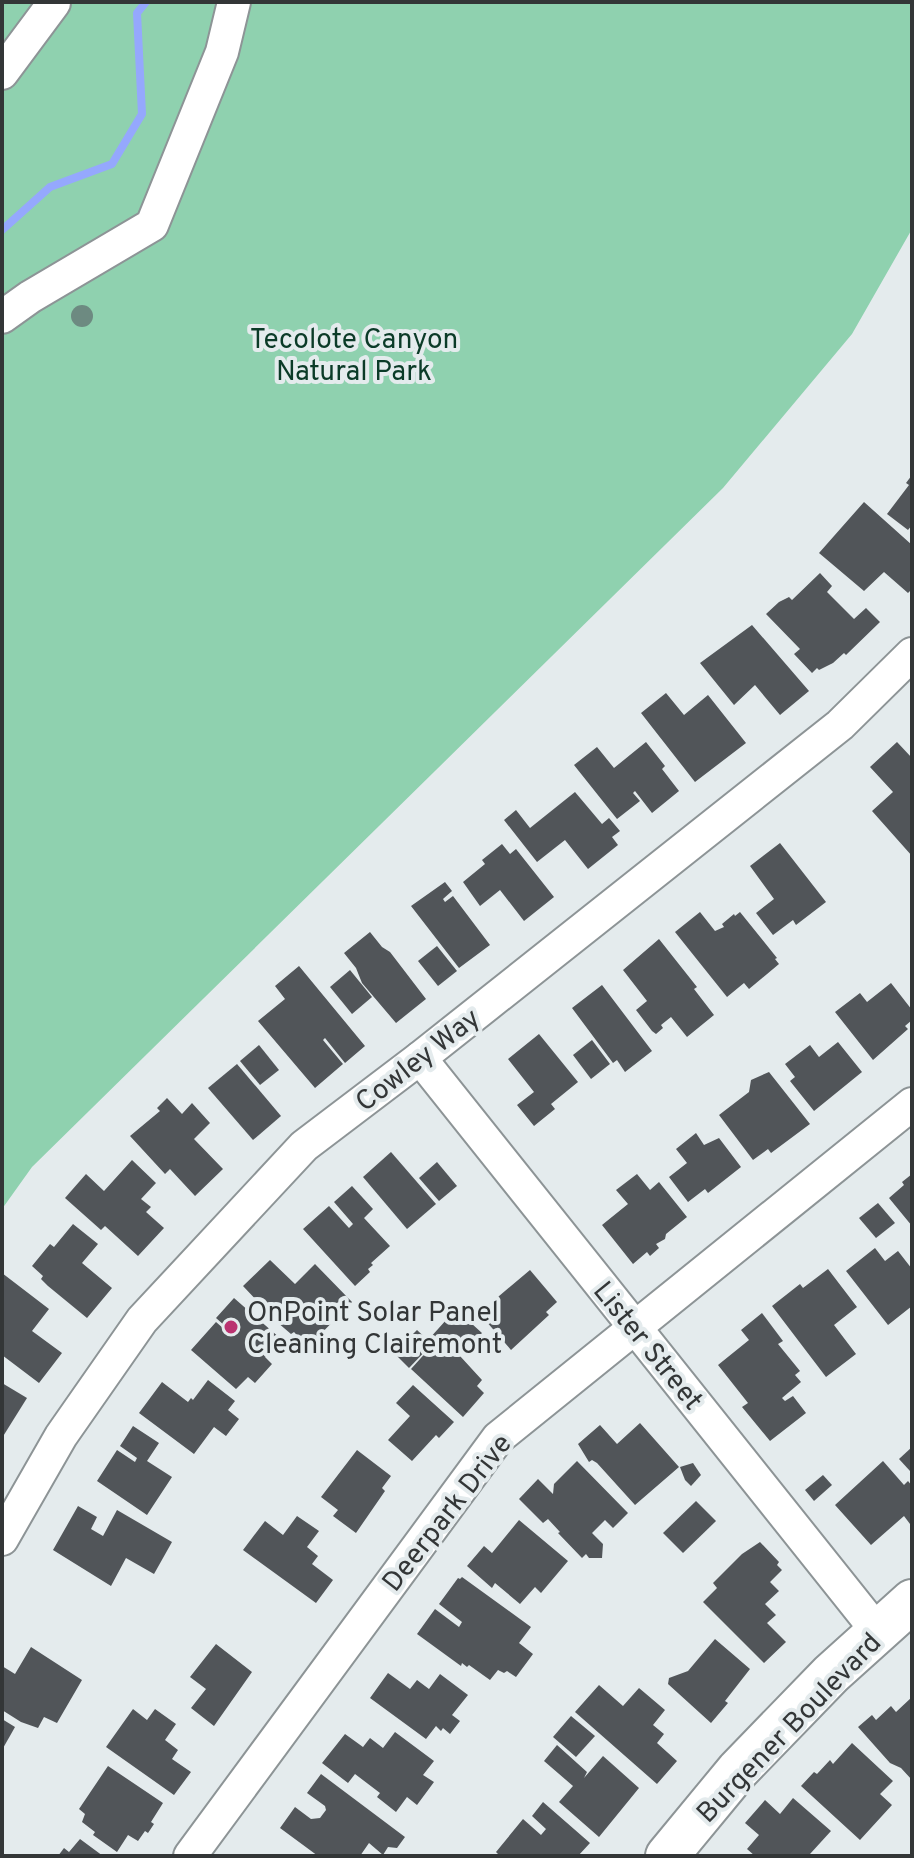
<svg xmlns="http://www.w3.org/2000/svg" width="914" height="1858" font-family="Overpass,sans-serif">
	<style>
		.green { fill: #8fd1af }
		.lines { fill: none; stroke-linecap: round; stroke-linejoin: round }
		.stream { stroke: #95a8fd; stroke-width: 8 }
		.building { fill: #515559 }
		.minor-casing { stroke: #8d9496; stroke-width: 36 }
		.major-casing { stroke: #8d9496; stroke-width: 46 }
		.minor { stroke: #fff; stroke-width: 32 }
		.major { stroke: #fff; stroke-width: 42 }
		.tree { fill: #6d8a81 }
		.poi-dot { fill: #ba3270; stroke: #e4ebed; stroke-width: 3 }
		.labels { text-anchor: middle; stroke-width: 8; stroke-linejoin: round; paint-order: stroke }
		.park-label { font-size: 28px; fill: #0b3b28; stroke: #e4ebed }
		.street-label { font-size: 28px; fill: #333637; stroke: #e4ebed }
		.poi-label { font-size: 28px; fill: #333637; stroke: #e4ebed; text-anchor: start }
	</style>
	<rect width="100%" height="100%" fill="#e4ebed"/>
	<path class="green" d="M2 2H912V229L852 334 723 488 32 1167 2 1209Z"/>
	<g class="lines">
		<path class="stream" d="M2 230 50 187 112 164 142 114 137 13 146 2"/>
	</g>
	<g class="building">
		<path d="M912 475V525L908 530 887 514 909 485 906 483Z"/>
		<path d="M864 502 912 545V589L908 593 884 572 864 591 819 553Z"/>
		<path d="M820 573 832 586 827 592 854 619 866 608 880 622 846 655 844 653 833 663 819 670 817 668 812 673 794 654 800 649 766 614 779 602 789 597 792 600Z"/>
		<path d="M752 625 809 691 780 715 755 685 734 705 700 663Z"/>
		<path d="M666 693 684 715 708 695 746 743 695 782 641 713Z"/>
		<path d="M646 742 665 766 662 769 679 791 652 813 635 791 633 793 640 801 617 819 574 765 597 747 614 768Z"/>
		<path d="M897 742 912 758V856L872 811 893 792 870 767Z"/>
		<path d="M575 792 602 824 609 818 620 831 612 837 618 845 588 869 565 840 537 862 504 820 516 810 530 828Z"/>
		<path d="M780 843 826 902 796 925 793 920 773 935 756 913 774 899 750 866Z"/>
		<path d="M502 844 510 854 516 849 554 897 524 921 500 890 480 906 463 882 485 864 482 860Z"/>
		<path d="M445 882 452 891 443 899 445 902 453 896 490 945 459 968 411 906Z"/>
		<path d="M700 912 715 931 724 927 722 924 734 914 735 916 740 912 777 958 775 959 779 964 749 989 744 983 727 997 675 932Z"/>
		<path d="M370 932 382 947 390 952 426 999 396 1023 362 983 356 968 344 953Z"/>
		<path d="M659 939 697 987 694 989 714 1015 687 1037 671 1017 661 1025 663 1028 656 1034 652 1031 636 1010 647 1001 623 970Z"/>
		<path d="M437 946 457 971 438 986 418 961Z"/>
		<path d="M299 966 365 1046 345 1063 325 1038 323 1040 343 1064 315 1088 258 1021 285 999 275 986Z"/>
		<path d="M350 970 372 997 352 1014 330 987Z"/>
		<path d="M891 983 912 1010V1020L905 1026 908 1029 873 1060 835 1012 860 993 867 1002Z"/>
		<path d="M602 985 652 1051 625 1072 617 1060 613 1063 572 1008Z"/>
		<path d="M539 1034 578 1082 551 1104 555 1109 534 1126 517 1105 534 1092 508 1059Z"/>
		<path d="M592 1040 610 1064 591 1079 573 1055Z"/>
		<path d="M838 1042 862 1072 814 1111 790 1081 795 1077 785 1064 810 1045 819 1057Z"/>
		<path d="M259 1045 279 1070 260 1085 240 1061Z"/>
		<path d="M237 1064 281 1116 253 1140 208 1088Z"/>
		<path d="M769 1072 810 1124 771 1153 768 1149 753 1160 719 1115 749 1092 751 1080Z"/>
		<path d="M167 1098 182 1114 192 1103 210 1123 194 1139 223 1169 195 1196 170 1169 165 1174 130 1136 160 1111 157 1108Z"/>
		<path d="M696 1133 704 1145 719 1138 741 1167 708 1193 705 1189 688 1202 669 1177 687 1163 676 1149Z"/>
		<path d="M391 1152 436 1204 407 1229 363 1177Z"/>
		<path d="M132 1160 156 1183 141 1199 151 1207 146 1212 164 1228 138 1256 105 1226 101 1230 65 1198 86 1174 104 1191Z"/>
		<path d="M437 1162 457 1186 439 1201 419 1178Z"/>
		<path d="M637 1174 650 1190 659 1182 687 1217 666 1234 665 1239 656 1244 659 1248 650 1256 647 1252 633 1264 602 1225 628 1204 616 1190Z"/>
		<path d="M912 1174V1226L889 1198 904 1185 902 1182Z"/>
		<path d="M352 1186 373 1209 364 1218 390 1246 371 1263 373 1265 368 1269 370 1272 355 1286 303 1229 329 1206 349 1228 353 1224 334 1202Z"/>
		<path d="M878 1203 895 1223 876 1238 859 1218Z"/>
		<path d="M73 1224 98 1244 82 1263 112 1288 87 1318 48 1286 41 1279 43 1276 32 1266 50 1244 54 1247Z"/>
		<path d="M875 1248 885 1261 898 1251 912 1269V1306L888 1325 846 1271Z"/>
		<path d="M270 1260 295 1284 315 1264 352 1302 308 1347 294 1332 291 1334 277 1322 243 1286Z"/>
		<path d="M828 1269 857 1307 834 1325 856 1354 826 1377 772 1306 800 1284 803 1288Z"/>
		<path d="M530 1270 557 1302 546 1312 549 1315 511 1350 479 1313Z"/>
		<path d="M2 1273 49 1309 32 1331 62 1353 39 1383 2 1355Z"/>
		<path d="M234 1298 281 1339 265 1357 272 1364 255 1383 248 1377 236 1389 191 1350 216 1322 231 1335 233 1333 216 1318Z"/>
		<path d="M762 1313 783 1341 778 1344 800 1371 795 1375 801 1382 782 1398 785 1401 793 1396 806 1413 770 1441 742 1407 748 1403 718 1365 749 1340 741 1330Z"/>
		<path d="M461 1314 482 1333 460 1356 482 1380 477 1386 484 1393 463 1417 411 1369 438 1339 434 1343 429 1339 447 1319 452 1324Z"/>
		<path d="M417 1330 432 1344 409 1368 394 1353Z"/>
		<path d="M208 1380 235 1401 228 1410 239 1419 226 1436 214 1427 194 1454 139 1413 162 1382 188 1402 191 1398 193 1400Z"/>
		<path d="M2 1383 27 1398 2 1438Z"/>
		<path d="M413 1385 454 1422 439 1438 436 1435 412 1461 388 1440 410 1416 396 1403Z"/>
		<path d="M640 1423 679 1467 635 1505 597 1463 592 1460 589 1462 578 1444 600 1425 617 1444Z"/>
		<path d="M133 1426 159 1443 147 1461 172 1477 147 1515 97 1481 117 1450 135 1462 137 1458 120 1446Z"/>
		<path d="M912 1447V1469L910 1471 899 1459Z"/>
		<path d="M357 1450 391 1476 382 1488 385 1491 356 1533 333 1516 338 1510 321 1497Z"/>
		<path d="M577 1461 628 1513 613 1528 605 1520 592 1533 603 1544 602 1558H589L586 1554 582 1558 558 1533 560 1532 548 1519 543 1523 519 1499 538 1479 553 1494 554 1484Z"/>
		<path d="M883 1461 904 1485 908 1481 912 1486V1523L910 1524 904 1516 871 1545 835 1505Z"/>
		<path d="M693 1463 701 1475 691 1486 685 1480 680 1467Z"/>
		<path d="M823 1475 832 1485 814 1501 805 1490Z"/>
		<path d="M696 1501 716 1521 683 1553 663 1533Z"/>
		<path d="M78 1506 97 1517 91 1529 103 1536 117 1510 172 1542 154 1574 126 1558 111 1586 53 1550Z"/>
		<path d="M297 1516 319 1531 307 1547 318 1556 312 1564 333 1580 316 1603 243 1550 265 1521 283 1535Z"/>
		<path d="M519 1520 568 1561 541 1593 535 1587 520 1604 495 1583 492 1588 467 1566 484 1546 492 1553Z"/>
		<path d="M760 1542 779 1562 777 1565 782 1570 770 1582 779 1591 765 1604 776 1615 767 1623 786 1642 764 1663 703 1602 717 1588 713 1583 742 1554Z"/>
		<path d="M462 1577 531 1627 519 1643 533 1654 516 1677 507 1671 504 1673 498 1670 490 1680 469 1665 467 1667 462 1663 461 1666 417 1634 435 1609 459 1627 462 1622 439 1604 458 1578 460 1579Z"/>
		<path d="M715 1639 750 1669 725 1701 728 1703 711 1723 668 1684 669 1678 688 1671Z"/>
		<path d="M216 1644 252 1672 214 1726 191 1708 206 1689 190 1677Z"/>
		<path d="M31 1647 82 1680 57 1723 44 1717 38 1728 21 1722 2 1710V1666L15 1674Z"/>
		<path d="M388 1673 410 1689 417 1680 429 1689 440 1674 468 1695 452 1715 460 1721 450 1734 443 1728 441 1731 436 1726 426 1739 370 1698Z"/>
		<path d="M599 1685 623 1706 639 1688 665 1710 653 1725 664 1734 657 1743 677 1761 657 1784 575 1712Z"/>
		<path d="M912 1697V1780L901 1768 890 1763 858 1727 872 1715 876 1720 891 1706 896 1712Z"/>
		<path d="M133 1709 147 1720 155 1709 176 1724 165 1740 178 1750 172 1759 191 1772 174 1795 106 1747Z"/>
		<path d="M571 1716 595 1736 576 1757 553 1737Z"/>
		<path d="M2 1719 15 1727 2 1750Z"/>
		<path d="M395 1732 434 1761 423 1775 434 1782 417 1805 407 1797 396 1812 377 1797 380 1793 355 1774 348 1783 322 1763 345 1734 363 1747 370 1738 383 1748Z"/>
		<path d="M852 1743 893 1781 880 1794 892 1805 860 1840 801 1786 814 1772 817 1774 830 1760 833 1764Z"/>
		<path d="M557 1745 587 1772 584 1778 603 1756 639 1788 599 1837 559 1802 573 1786 544 1761Z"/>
		<path d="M108 1766 163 1803 151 1822 154 1824 148 1833 145 1831 138 1841 128 1835 117 1852 93 1835 95 1832 82 1822 85 1814 79 1809Z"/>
		<path d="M321 1774 405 1837 397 1848 388 1847 383 1855 369 1843 360 1856H318L280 1828 295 1807 311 1819 320 1818 326 1810 325 1806 307 1793Z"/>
		<path d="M793 1798 831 1831 810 1854 812 1856H755L747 1849 759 1835 745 1823 765 1800 780 1814Z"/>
		<path d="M543 1802 590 1843 578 1856H500L496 1852 523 1819 541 1835 546 1829 532 1816Z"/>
		<path d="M80 1839 103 1856H58L64 1848 69 1852Z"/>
	</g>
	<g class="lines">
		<g class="minor-casing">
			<g id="minor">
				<path d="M2 73 54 3"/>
				<path d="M2 317 30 297 152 225 222 52 234 2"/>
				<path d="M420 1058 878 1632"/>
				<path d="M2 1539 61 1436 142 1320 304 1146 420 1058 840 725 912 654"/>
				<path d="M190 1856 498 1438 912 1104"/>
			</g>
		</g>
		<g class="major-casing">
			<path id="major" d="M667 1856 738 1770 831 1674 912 1601"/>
		</g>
		<use href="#minor" class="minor"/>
		<use href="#major" class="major"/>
	</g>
	<circle class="tree" cx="82" cy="316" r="11"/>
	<circle class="poi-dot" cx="231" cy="1327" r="8"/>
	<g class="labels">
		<g class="park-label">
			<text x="354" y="348">Tecolote Canyon<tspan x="354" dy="32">Natural Park</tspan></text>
		</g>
		<g class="street-label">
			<text transform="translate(417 1059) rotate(-38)" y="10">Cowley Way</text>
			<text transform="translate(649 1345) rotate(51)" y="10">Lister Street</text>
			<text transform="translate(446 1512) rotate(-52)" y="10">Deerpark Drive</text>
			<text transform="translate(788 1727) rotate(-46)" y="10">Burgener Boulevard</text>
		</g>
		<g class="poi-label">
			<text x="247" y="1321">OnPoint Solar Panel<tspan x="247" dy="32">Cleaning Clairemont</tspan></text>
		</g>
	</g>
	<rect width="914" height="1858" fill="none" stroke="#333637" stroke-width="8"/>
</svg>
